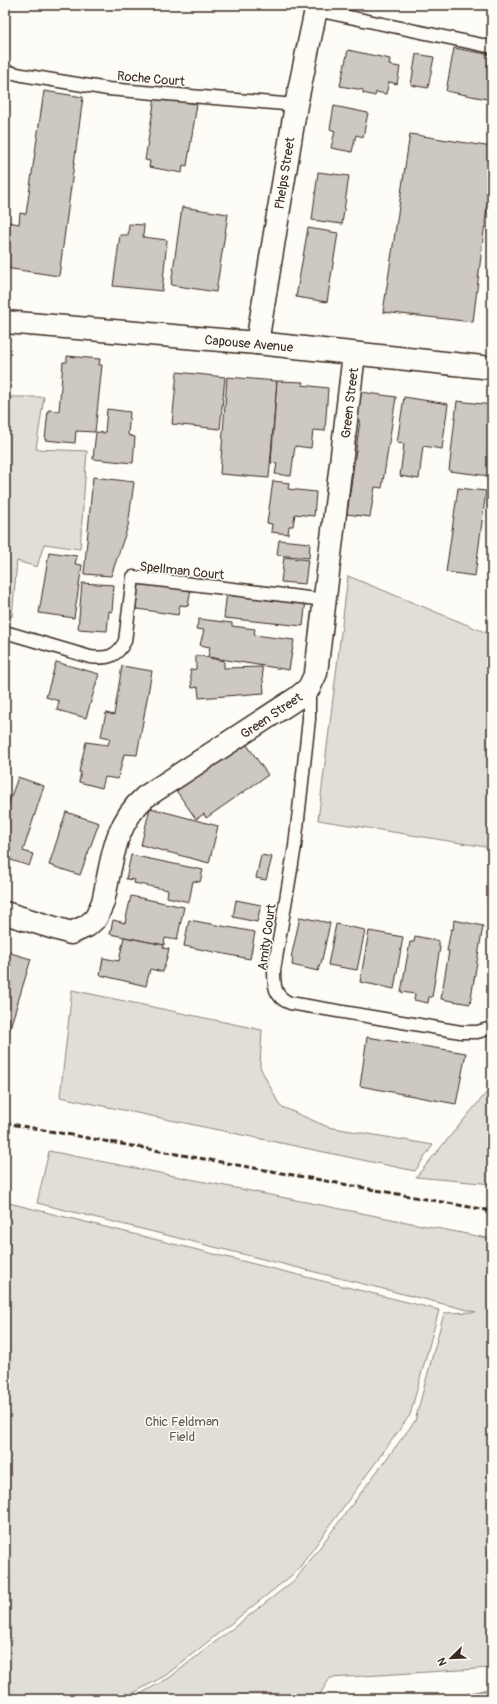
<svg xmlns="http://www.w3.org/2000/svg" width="497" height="1704" font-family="Pangolin,sans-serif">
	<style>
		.green { fill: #e1ded7; stroke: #8e847a }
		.water { fill: #bbb4ad; stroke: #887d74 }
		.building { fill: #cdc8c2; stroke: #3b2a1e }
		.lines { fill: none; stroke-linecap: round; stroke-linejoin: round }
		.service-casing { stroke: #3b2a1e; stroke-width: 15 }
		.minor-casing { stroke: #3b2a1e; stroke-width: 25 }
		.service { stroke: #fdfcf7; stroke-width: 12 }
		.minor { stroke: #fdfcf7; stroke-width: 22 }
		.rail { stroke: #3b2a1e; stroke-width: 3; stroke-dasharray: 6 3; stroke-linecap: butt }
		.labels { text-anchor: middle; stroke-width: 3; stroke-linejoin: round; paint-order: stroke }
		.street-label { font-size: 13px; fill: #3b2a1e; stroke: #fdfcf7 }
		.park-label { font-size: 13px; fill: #64574c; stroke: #fdfcf7 }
	</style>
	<rect width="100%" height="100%" fill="#fdfcf7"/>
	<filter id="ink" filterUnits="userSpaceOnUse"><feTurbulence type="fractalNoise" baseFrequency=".025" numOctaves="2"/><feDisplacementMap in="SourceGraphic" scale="8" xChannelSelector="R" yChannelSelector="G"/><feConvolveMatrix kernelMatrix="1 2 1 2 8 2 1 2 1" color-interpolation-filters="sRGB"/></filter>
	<g filter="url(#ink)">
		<g class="green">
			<path d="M5 397H44L36 449 87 451 80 549 44 544 37 567 17 561 12 617 5 615Z"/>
			<path d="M348 576 492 635V848L318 820Z"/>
			<path d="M72 990 262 1030 260 1067 280 1106 328 1127 433 1145 415 1171 60 1097Z"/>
			<path d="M492 1086V1184L416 1177Z"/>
			<path d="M49 1151 492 1239V1668L330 1678 317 1699H131L169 1678 296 1579 415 1421 444 1313 476 1312 37 1203Z"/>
			<path d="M5 1202 439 1310 410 1415 297 1571 166 1675 123 1699H5Z"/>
		</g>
		<path class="water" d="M492 1688V1699H444Z"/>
		<g class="building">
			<path d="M454 48 492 55V100L446 91Z"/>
			<path d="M348 50 390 59 389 65 400 67 397 84 389 82 386 94 376 92 375 96 363 93V90L340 86Z"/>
			<path d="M416 54 434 57 428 88 411 85Z"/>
			<path d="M44 91 83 97 59 276 5 268V242L8 222 19 224 20 213 26 214Z"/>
			<path d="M155 97 197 104 187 166 183 165 182 173 149 167 150 161 145 160Z"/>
			<path d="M334 106 368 113 363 137 356 135 352 152 331 148 335 131 330 129Z"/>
			<path d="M410 134 492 147V165L473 322 383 312Z"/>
			<path d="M318 172 349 176 342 224 312 220Z"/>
			<path d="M182 207 228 214 216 292 171 285Z"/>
			<path d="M129 224 144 225 143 237 167 240 162 291 113 286 120 235H128Z"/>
			<path d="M308 228 338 233 327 302 296 297Z"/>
			<path d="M67 356 100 359 99 365H102L95 432 76 431 75 443 45 440 48 410 59 411 63 362H67Z"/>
			<path d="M177 372 225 377 220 429 172 424Z"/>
			<path d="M227 377 277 381 269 478 220 474Z"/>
			<path d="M277 381 303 382 302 385 328 388 325 431 313 430 311 448 295 446 291 476 275 474 277 464 271 463Z"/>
			<path d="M361 392 396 397 382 488 375 487 370 517 347 514 360 421H357Z"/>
			<path d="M404 397 448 404 442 449 423 446 419 479 400 476 404 444 397 443Z"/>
			<path d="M457 401 492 405V461L490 476 449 471Z"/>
			<path d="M107 409 130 412 128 435 135 437 133 463 93 459 96 432 105 433Z"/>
			<path d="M93 477 134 482 128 526 111 576 84 574Z"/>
			<path d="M273 481 289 483 288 489 316 492 314 516 295 514 293 526H289L288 534 271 532 272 524 267 523Z"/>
			<path d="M458 488 486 491 475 576 446 572Z"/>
			<path d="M279 540 310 543 309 558 277 555Z"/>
			<path d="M49 552 77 556 75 564 82 565 74 618 39 613Z"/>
			<path d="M284 557 308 560 305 584 281 582Z"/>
			<path d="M135 581 191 589 188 606 180 605 178 615 131 608Z"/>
			<path d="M82 583 114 585 112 612 109 611 107 631 78 629Z"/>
			<path d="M227 591 306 599 303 626 224 618Z"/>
			<path d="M199 619 232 623V626L255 629 254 635 294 640 289 670 208 657 210 647 200 645 204 630 196 629Z"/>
			<path d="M196 655 224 661V668L262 667 264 693 199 698 198 687 192 688 190 670 196 669Z"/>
			<path d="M56 662 99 674 86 718 57 710 59 701 46 697Z"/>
			<path d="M122 666 152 671 137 755 124 754 118 779 105 777 102 788 79 782 81 772H79L86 742 108 745 110 738 101 736 106 713 114 715Z"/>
			<path d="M245 742 268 775 206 818 204 814 196 819 175 789Z"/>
			<path d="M18 777 44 786 23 851 33 854 29 866 5 858V808H7Z"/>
			<path d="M150 808 218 826 209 863 141 845Z"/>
			<path d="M66 812 99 823 80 875 49 865Z"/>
			<path d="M131 855 203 870 200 882 193 881 189 902 167 897 168 890 134 883 135 880 126 879Z"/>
			<path d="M261 855 272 857 266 880 256 878Z"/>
			<path d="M131 896 184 907 177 940 165 938 164 945 110 934 113 920 125 923Z"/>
			<path d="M236 900 261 905 257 922 233 917Z"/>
			<path d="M300 917 330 923 321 964H320L318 971 292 965 293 958H291Z"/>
			<path d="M189 920 255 932 250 959 184 946Z"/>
			<path d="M454 920 483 926 470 1004 441 999 449 951H447L451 929 453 930Z"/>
			<path d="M336 924 365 930 357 970 328 965Z"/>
			<path d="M369 931 403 937 394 989 360 982Z"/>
			<path d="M415 936 439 941V947H440L432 997H429L428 1003 414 1000 415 994 401 992 410 942H414Z"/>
			<path d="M124 937 164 945 163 948 169 949 163 972 150 969 146 986 100 975 103 958 119 961Z"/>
			<path d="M7 952 31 959 6 1041H5V957Z"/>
			<path d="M367 1037 466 1053 456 1104 360 1086Z"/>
		</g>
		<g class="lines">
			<g class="service-casing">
				<g id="service">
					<path d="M316 10 492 47"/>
					<path d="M5 71 22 75 108 89 296 105"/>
					<path d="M5 632 90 657C107 659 117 657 125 641L133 577 325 600"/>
					<path d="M309 688V719L295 846 274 970C274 985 274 997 290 1003L461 1032H477L492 1028"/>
				</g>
			</g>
			<g class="minor-casing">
				<g id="minor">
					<path d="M5 322 257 343 492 368"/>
					<path d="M257 343 296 105 317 5"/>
					<path d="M5 913 71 933 87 926 96 918 103 902C112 863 113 825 145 797L297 698 309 688 316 673 354 354"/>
				</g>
			</g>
			<use href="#service" class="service"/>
			<use href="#minor" class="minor"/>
			<path class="rail" d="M5 1123 492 1211"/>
		</g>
	</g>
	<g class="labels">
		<g class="street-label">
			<text transform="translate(151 78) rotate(5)" y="5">Roche Court</text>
			<text transform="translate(284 173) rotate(-81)" y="5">Phelps Street</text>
			<text transform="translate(249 343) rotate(5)" y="5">Capouse Avenue</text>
			<text transform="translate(349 403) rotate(-83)" y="5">Green Street</text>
			<text transform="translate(182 570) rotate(6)" y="5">Spellman Court</text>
			<text transform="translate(271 715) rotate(-34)" y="5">Green Street</text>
			<text transform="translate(266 937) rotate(-82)" y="5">Amity Court</text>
		</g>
		<g class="park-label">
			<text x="182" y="1426">Chic Feldman<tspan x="182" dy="15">Field</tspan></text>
		</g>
	</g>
	<rect width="497" height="1704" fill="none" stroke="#fdfcf7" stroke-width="20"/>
	<rect x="10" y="10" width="477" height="1684" fill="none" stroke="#3b2a1e" stroke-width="1.5" filter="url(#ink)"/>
	<g transform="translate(451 1658) rotate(247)" stroke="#fdfcf7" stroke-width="3" paint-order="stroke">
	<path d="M0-3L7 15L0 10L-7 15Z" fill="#3b2a1e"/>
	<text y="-6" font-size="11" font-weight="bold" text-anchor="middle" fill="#3b2a1e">N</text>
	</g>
</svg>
